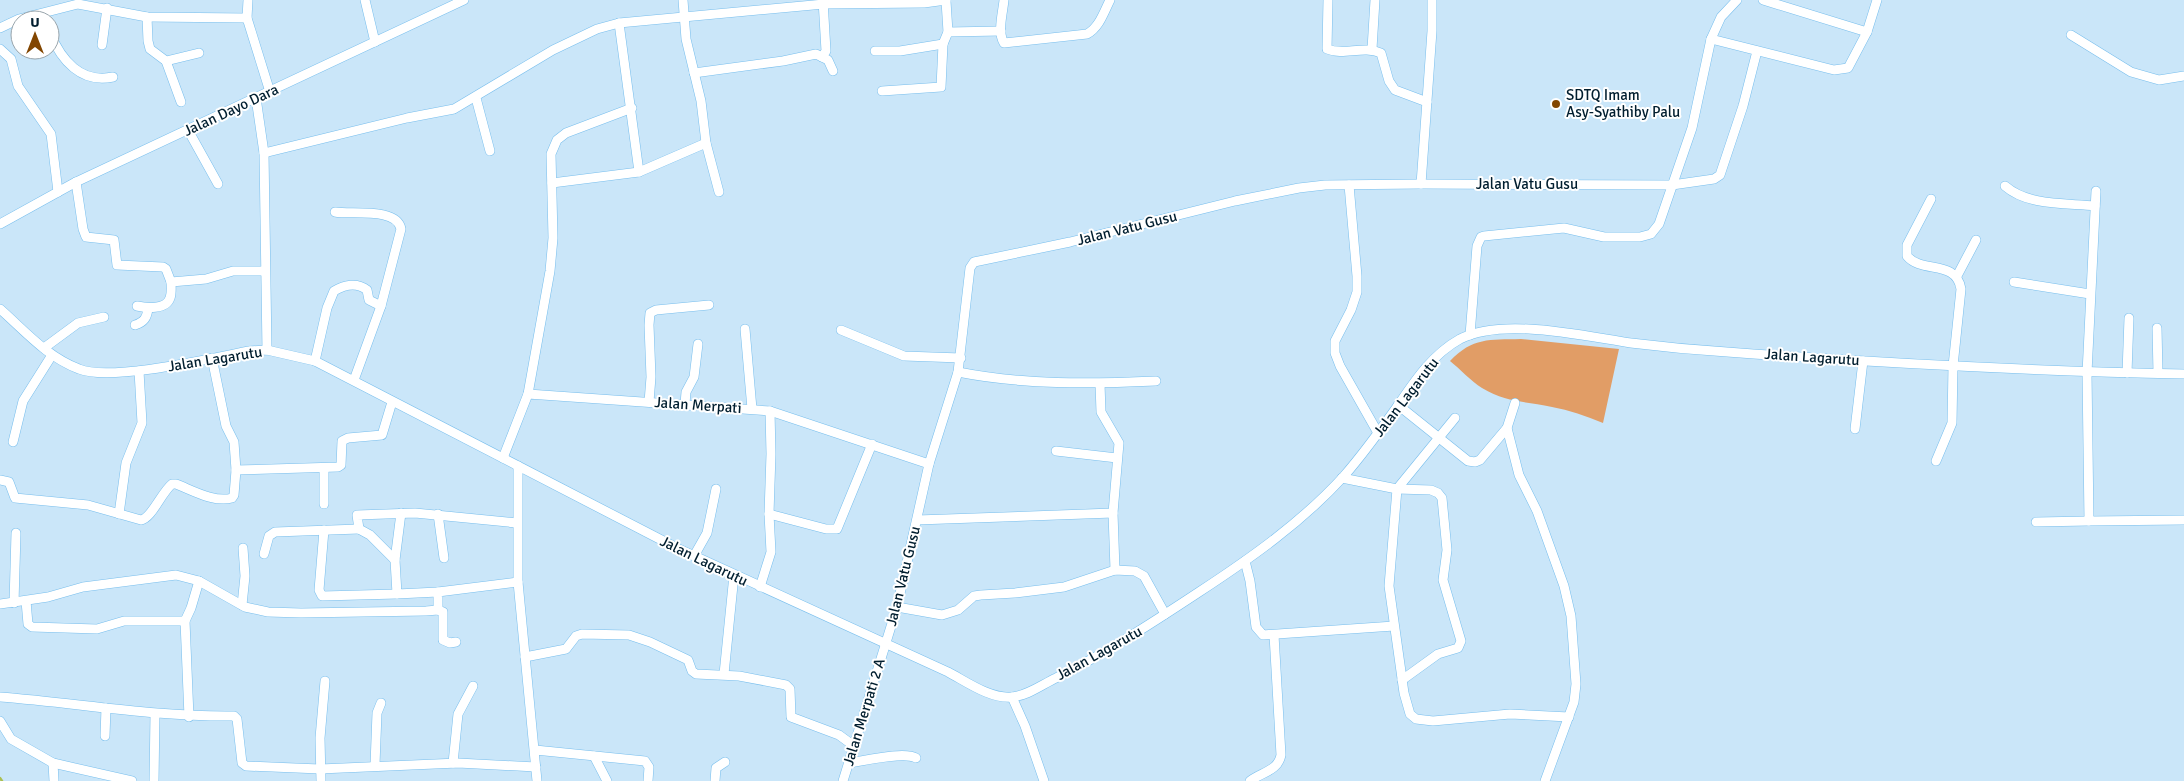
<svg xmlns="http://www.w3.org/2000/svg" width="2184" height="781" font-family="Signika,sans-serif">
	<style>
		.green { fill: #e19d66 }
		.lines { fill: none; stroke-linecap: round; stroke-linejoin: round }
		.stream { stroke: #aabf52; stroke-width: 2.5 }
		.minor-casing { stroke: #77beed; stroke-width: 10 }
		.minor { stroke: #fff; stroke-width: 9 }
		.poi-dot { fill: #824601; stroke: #fff; stroke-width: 2 }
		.labels { text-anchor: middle; stroke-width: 4; stroke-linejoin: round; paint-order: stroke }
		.poi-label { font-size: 15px; fill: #011e2f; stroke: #fff; text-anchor: start }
		.street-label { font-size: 15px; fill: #011e2f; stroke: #fff }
	</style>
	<rect width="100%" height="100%" fill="#cae6f9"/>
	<path class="green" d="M1521 339 1619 349 1603 423C1586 416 1569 410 1552 407 1526 401 1507 403 1482 388 1471 381 1460 369 1450 361 1473 337 1489 340 1521 339Z"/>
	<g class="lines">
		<path class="stream" d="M0 778 2 781"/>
		<g class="minor-casing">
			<g id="minor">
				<path d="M248 0 247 18 270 92"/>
				<path d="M365 0 375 42"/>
				<path d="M683 0 686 39 701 101 706 143 719 192"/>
				<path d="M1004 0C1003 12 997 32 1004 43L1087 34C1099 28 1104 12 1110 0"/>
				<path d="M1328 0 1327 49C1344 56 1363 45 1381 53L1389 81 1395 90 1427 102"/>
				<path d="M1763 0 1867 32"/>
				<path d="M147 17 148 41 150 49 166 61 199 53"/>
				<path d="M619 23 639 172"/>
				<path d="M0 28 19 19 78 4 147 17 247 18"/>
				<path d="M948 32 1001 31"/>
				<path d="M50 33C61 60 81 84 113 77"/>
				<path d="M2071 35 2131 72 2159 80 2184 76"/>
				<path d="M1711 39 1834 70 1848 68 1867 32 1877 0"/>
				<path d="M102 45 107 8"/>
				<path d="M0 49 11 59 18 86 51 134 58 192"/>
				<path d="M1372 49 1375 0"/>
				<path d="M875 51H900L943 44 948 32 946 1"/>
				<path d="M822 57 826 51 823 0"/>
				<path d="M166 61 181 102"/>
				<path d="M694 73 783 61 816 54 828 60 833 71"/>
				<path d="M882 91 941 87 943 44"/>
				<path d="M256 98 264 153 267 350"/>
				<path d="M476 98 490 151"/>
				<path d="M188 130 218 184"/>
				<path d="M264 153 407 118 454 109 553 50 597 29 619 23 824 4 924 3 946 0"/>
				<path d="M76 182 83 229 86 237 114 240 117 265 163 267 166 269 171 282"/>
				<path d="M552 183 639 172 706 143"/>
				<path d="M1421 184 1432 31V0"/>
				<path d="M1349 185 1357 276V292L1351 310 1335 341V353L1340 366 1378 433"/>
				<path d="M2005 186C2028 206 2065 203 2095 206"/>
				<path d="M2096 191 2087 373 2089 521 2184 520"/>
				<path d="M1931 199 1907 245V256C1922 274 1956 259 1961 289L1953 366 1952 423 1936 461"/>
				<path d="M335 212C351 215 397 207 401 229L381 306 354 380"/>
				<path d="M0 224 76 182 464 0"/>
				<path d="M1957 276 1976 240"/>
				<path d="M2014 282 2090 294"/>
				<path d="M137 306C146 308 166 310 170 298 172 293 171 286 171 282L206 279 233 271H264"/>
				<path d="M0 309C25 331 47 357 79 369 110 382 213 358 249 351L267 350 315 361 677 548 948 672C967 682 990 699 1012 697 1027 696 1043 684 1056 678 1106 653 1152 623 1199 592 1251 558 1302 522 1344 476 1364 453 1382 428 1399 404 1416 379 1433 354 1460 339 1503 317 1583 336 1631 343 1663 347 1695 350 1727 352 1879 363 2031 371 2184 374"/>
				<path d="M135 325C144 322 147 318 148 308"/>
				<path d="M2157 328 2158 373"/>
				<path d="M745 329 752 409"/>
				<path d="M841 330 904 356 961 358"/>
				<path d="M1470 335 1477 246 1481 237 1484 236 1564 228 1604 237H1640L1651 234 1659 224 1692 128 1711 39 1721 17 1737 0"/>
				<path d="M44 348 78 323 104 317"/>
				<path d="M315 361 327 308 334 291C344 285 357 282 367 290L369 300 381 306"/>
				<path d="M958 372C1024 385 1089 384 1156 381"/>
				<path d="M2127 373 2129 318"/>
				<path d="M528 394 550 271 553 238 551 154 557 140 566 133 632 108"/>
				<path d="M649 402 651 377 649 325 650 313 656 310 709 305"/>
				<path d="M685 404 686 392 694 377 698 344"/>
				<path d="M1398 405 1468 461 1475 462 1480 460 1507 428 1515 403"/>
				<path d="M1455 418 1397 489 1389 586 1404 693 1410 714 1416 719 1433 721 1510 714 1569 717"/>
				<path d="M1507 428 1519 475 1537 511 1564 586 1571 616 1576 684 1574 702 1545 781"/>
				<path d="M1855 429 1863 361"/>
				<path d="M13 442 23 401 52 355"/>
				<path d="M1056 451 1117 458"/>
				<path d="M503 458 528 394 770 411 929 464"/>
				<path d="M518 466V582L537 781"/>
				<path d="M324 468V504"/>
				<path d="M236 470 338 467 341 465 342 441 348 438 382 435 392 402"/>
				<path d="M1342 478 1397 489 1431 490 1438 493 1442 498 1447 550 1443 580 1461 641 1458 648 1438 654 1402 680"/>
				<path d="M0 480 9 482 15 498 88 505 141 520C152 518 161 493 172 484H176C192 490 214 503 232 498L234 495 236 470 234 442 226 426 212 358"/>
				<path d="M401 513 395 560 397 594 438 592"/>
				<path d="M1113 513 1115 570"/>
				<path d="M119 514 126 463 142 423 139 371"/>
				<path d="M438 514 444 558"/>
				<path d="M769 514 826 529H837L872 444"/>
				<path d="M917 520 1113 513 1119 443 1101 412 1100 384"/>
				<path d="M2036 522 2089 521"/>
				<path d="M324 530 319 590 322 596 397 594"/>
				<path d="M264 554 269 536 275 532 359 529"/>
				<path d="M694 556 707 533 716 489"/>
				<path d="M395 560 370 535 359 529 357 515 415 513 517 523"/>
				<path d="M1245 561 1250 581 1256 627 1263 635 1394 626"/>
				<path d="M760 587 771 552 769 514 771 454 770 411"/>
				<path d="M26 601 28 624 32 627 97 629 124 621H185"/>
				<path d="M14 603 16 533"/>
				<path d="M0 604 48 597 83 587 176 575 199 581 245 607 268 612 301 613 426 611 438 610V592L518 582"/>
				<path d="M242 605 245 576 243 548"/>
				<path d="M897 607 942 615 958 610 974 596 981 595 1015 593 1064 587 1115 570 1135 571 1144 576 1165 614"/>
				<path d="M438 610 443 612V640L450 643 456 642"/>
				<path d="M525 657 566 649 576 636 582 634 629 635 650 642 688 660 692 671 696 674 739 676 786 685 790 689 791 717 839 735 854 746"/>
				<path d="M724 674 734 575"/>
				<path d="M0 697C78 703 155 717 234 716L237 719 242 763 246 766 320 769 458 763 536 767"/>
				<path d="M1012 697 1025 726 1044 781"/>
				<path d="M189 717 185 621 191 608 199 581"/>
				<path d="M0 721 11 739 53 763 132 781"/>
				<path d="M105 736 106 708"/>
				<path d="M535 750 645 761 649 767 648 781"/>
				<path d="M594 756 607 781"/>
				<path d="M53 763 54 781"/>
				<path d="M453 763 458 714 473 686"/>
				<path d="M849 763C864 761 904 751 916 758"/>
				<path d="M375 765 377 713 381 703"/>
				<path d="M154 781 155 714"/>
				<path d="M321 781 320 738 325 681"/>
				<path d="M715 781 716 768 725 762"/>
				<path d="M843 781 897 607 929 464 958 372 970 268 974 262 1070 242 1235 201 1299 188 1325 185 1421 184 1672 185 1714 179 1720 175 1743 106 1757 51"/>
				<path d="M1250 781C1262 772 1278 771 1281 755L1274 635"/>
			</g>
		</g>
		<use href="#minor" class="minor"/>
	</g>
	<circle class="poi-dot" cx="1556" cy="104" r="5"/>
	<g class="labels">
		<g class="poi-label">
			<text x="1566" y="100">SDTQ Imam<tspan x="1566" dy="17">Asy-Syathiby Palu</tspan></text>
		</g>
		<g class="street-label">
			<text transform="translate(231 110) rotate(-25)" y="5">Jalan Dayo Dara</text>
			<text x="1527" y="189">Jalan Vatu Gusu</text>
			<text transform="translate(1127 228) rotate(-14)" y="5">Jalan Vatu Gusu</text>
			<text transform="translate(1812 357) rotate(4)" y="5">Jalan Lagarutu</text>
			<text transform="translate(215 359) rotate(-9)" y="5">Jalan Lagarutu</text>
			<text transform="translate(1406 397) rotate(-52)" y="5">Jalan Lagarutu</text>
			<text transform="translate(698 405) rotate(4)" y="5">Jalan Merpati</text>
			<text transform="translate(704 561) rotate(26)" y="5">Jalan Lagarutu</text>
			<text transform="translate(903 576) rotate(-76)" y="5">Jalan Vatu Gusu</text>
			<text transform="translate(1099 653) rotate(-29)" y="5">Jalan Lagarutu</text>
			<text transform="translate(864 712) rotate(-73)" y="5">Jalan Merpati 2 A</text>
		</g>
	</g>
	<g transform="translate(35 35)"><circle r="24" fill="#ffffff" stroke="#99a5ac"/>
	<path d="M0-4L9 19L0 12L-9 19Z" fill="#824601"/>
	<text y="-8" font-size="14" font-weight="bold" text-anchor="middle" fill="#011e2f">U</text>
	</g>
</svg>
